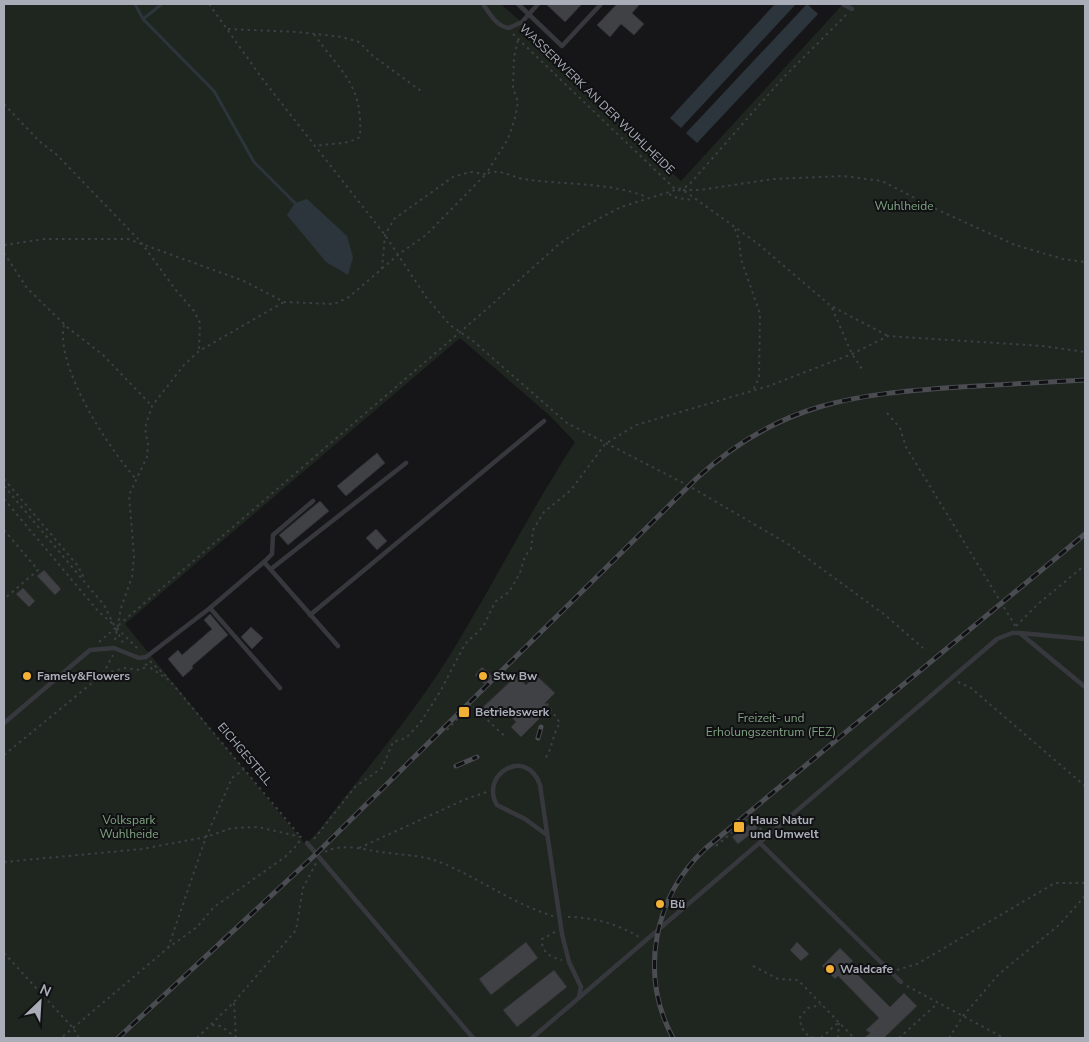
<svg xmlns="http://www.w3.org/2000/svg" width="1089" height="1042" font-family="'Nunito Sans',sans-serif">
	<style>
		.green { fill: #1e261f; fill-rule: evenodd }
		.water { fill: #2c353c }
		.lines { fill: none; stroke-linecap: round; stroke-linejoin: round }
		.stream { stroke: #2c353c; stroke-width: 3 }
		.building { fill: #404145; stroke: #303034 }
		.path { stroke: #3d3f44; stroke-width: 2; stroke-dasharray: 2.5 4; stroke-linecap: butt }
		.service { stroke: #37383d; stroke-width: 4.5 }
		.rail-casing { stroke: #4a4c52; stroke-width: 5 }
		.rail { stroke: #111113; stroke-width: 3; stroke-dasharray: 9; stroke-linecap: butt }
		.poi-dot { fill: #f2b134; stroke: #111113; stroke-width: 2 }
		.labels { text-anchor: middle; stroke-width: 4; stroke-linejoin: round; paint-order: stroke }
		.street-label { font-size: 12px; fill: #a8adb8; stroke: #111113 }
		.park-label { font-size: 12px; fill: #7fa381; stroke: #111113 }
		.poi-label { font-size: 12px; font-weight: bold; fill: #a8adb8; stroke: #111113; text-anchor: start }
	</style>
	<rect width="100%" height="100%" fill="#161618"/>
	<path class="green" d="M4 4H501L526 26 521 32 681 181 843 4H1085V1038H4ZM460 338 550 416 575 442C530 511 493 585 450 655 411 718 361 775 316 834L305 844 125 624Z"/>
	<g class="water">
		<path d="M775 4H796L681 128 670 118Z"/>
		<path d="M807 4 818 14 697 143 686 133Z"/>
		<path d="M307 199 347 236 353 257 348 275 326 262 287 215 295 203Z"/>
	</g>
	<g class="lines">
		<g class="stream">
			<path d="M135 4 143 19 162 4"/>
			<path d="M143 19 214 91 254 162 295 203"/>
		</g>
	</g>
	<g class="building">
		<path d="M546 4H582L565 22Z"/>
		<path d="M617 4H640L632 13 644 24 634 35 621 24 610 37 597 25Z"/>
		<path d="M377 453 385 463 346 496 337 486Z"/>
		<path d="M320 501 329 511 288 545 279 535Z"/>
		<path d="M376 529 387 541 377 550 366 538Z"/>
		<path d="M44 570 61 589 55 595 37 576Z"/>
		<path d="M23 588 35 601 29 607 16 594Z"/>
		<path d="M210 614 228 635 192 666 193 668 183 677 168 659 178 650 182 655 212 629 204 620Z"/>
		<path d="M251 627 263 638 252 649 241 637Z"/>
		<path d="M482 667 492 676 484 684 475 675Z"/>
		<path d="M517 675 526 685 536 675 555 693 545 703 547 706 543 710 546 712 521 737 511 727 516 722 503 709 492 719 482 708Z"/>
		<path d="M752 822 758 828 738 844 732 837Z"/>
		<path d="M526 942 538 958 491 995 479 979Z"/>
		<path d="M797 942 809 954 801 961 790 950Z"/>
		<path d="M840 948 853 961 848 965 890 1007 904 993 917 1006 884 1038H864L870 1033 866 1030 879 1018 838 976 835 979 822 966Z"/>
		<path d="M554 970 567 987 517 1027 503 1010Z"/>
	</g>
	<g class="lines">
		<g class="path">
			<path d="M209 4 264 81 385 235 426 297 450 325 472 340 567 423 689 486 788 544 885 615 923 648"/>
			<path d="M228 29 298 32 342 37 359 42 373 56 421 91"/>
			<path d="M314 34C342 74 363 84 360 137 347 145 331 143 316 146"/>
			<path d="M513 34 676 190"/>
			<path d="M4 104 39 141 57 155 140 241 175 289 194 311 200 323 199 351"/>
			<path d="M678 190 686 192 757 243 831 306 888 336"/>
			<path d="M683 190H700L773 179 843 176 882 181 938 210 1015 245 1063 259 1085 262"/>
			<path d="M669 194 677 198 693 200"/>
			<path d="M735 229 739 240 741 259 760 314 759 378 753 390"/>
			<path d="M4 245 45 239H128L244 281 284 302 334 304 349 297 399 254 426 235 486 174C500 168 509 176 523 179 563 185 610 182 647 197"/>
			<path d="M4 253 27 288 67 327 103 355 152 406"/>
			<path d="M382 269 385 235 394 219 453 177 470 172 486 174 508 139 515 118 518 102 513 88 514 57 518 40"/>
			<path d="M832 308 852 354 864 372"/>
			<path d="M64 325C55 367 108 447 136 479"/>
			<path d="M887 413 900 428 906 447 1016 627"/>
			<path d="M4 479 78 566 85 580"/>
			<path d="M4 486 104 605 124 645"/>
			<path d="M4 499 98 611 114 625"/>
			<path d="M4 530 38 570 4 599"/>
			<path d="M1016 626 1038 604 1085 565"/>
			<path d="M117 628 140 651"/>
			<path d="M115 640 121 608 132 577 134 556 129 495 147 457 148 445 145 428 152 406 184 365 199 351 284 302"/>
			<path d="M99 642 488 308 558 245 583 227 621 207 688 186 783 78 847 14"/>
			<path d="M150 661 167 677"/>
			<path d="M145 664 170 681 300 836"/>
			<path d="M103 674 113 655"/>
			<path d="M958 682 971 688 1085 786"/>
			<path d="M543 698 560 723C552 734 553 749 544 760"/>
			<path d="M447 730 471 704 502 734 507 736"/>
			<path d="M4 755 103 674 125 668 140 670 148 666"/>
			<path d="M314 839 355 787 382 768 393 742 406 738 420 723 440 692 465 644 483 627 495 602 509 592 520 573 525 556 531 549 533 530 544 512 571 490 605 444 636 425 769 386 852 354 888 336 1043 346 1085 352"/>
			<path d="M716 846 749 818 753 819 763 832"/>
			<path d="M359 848 466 799 487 792"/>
			<path d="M325 852C339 844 359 848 374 851 396 855 421 854 442 863 481 879 513 904 553 916"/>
			<path d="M4 862 142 849 206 837 232 828 258 827 301 837 298 844 285 857 214 907 197 927 168 948 61 1038"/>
			<path d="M568 917C592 917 618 924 639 937"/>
			<path d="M555 932 542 939C541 952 550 957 562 960"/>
			<path d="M168 948 206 837 232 778 244 769"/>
			<path d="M4 953 73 1028 79 1038"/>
			<path d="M753 966 778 979 798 980 854 1038"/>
			<path d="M897 970 917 964 1055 883H1085"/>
			<path d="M907 986 1004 1038"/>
			<path d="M234 1003 236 1038"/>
			<path d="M212 1025 221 1026 235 1037"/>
			<path d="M197 1038 234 1002 296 930 303 888 316 863"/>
			<path d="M820 1038 809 1037 801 1027 800 1017 808 1008 821 1005"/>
			<path d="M821 1038 839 1022"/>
			<path d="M838 1038 839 1023"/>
			<path d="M899 1038 938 1003"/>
			<path d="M949 1038 963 1016 999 974 1059 925 1085 896"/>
		</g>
		<g class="service">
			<path d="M483 4C489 13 497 27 509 28L522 22 538 4"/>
			<path d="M518 4 562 46 601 4"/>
			<path d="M843 4 852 9"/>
			<path d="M264 562 338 646"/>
			<path d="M271 569 406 463"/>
			<path d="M210 608 280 688"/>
			<path d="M310 615 544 421"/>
			<path d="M1021 634 1085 687"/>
			<path d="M4 723 90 650 114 648 139 658 146 657 210 608 264 562 272 554 273 535 313 501"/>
			<path d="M547 835 525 819 497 805C479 774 527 746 540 785L562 934 569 962 581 987 579 997"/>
			<path d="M307 843 473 1038"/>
			<path d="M761 844 901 982"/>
			<path d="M532 1038 997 639 1012 633H1020L1085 639"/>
		</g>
		<g class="rail-casing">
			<g id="rail">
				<path d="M538 738 541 727"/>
				<path d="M456 766 477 757"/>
				<path d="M118 1038 316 854 697 478C779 403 853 394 960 387 1002 385 1043 382 1085 380"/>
				<path d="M673 1038C639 975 653 897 706 848L1085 534"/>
			</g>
		</g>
		<use href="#rail" class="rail"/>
	</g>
	<g class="poi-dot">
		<circle cx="27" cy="676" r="5"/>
		<circle cx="483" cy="676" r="5"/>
		<rect x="458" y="706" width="12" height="12" rx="2.5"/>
		<rect x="733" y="821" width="12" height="12" rx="2.5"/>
		<circle cx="660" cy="904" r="5"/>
		<circle cx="830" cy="969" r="5"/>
	</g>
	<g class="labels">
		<g class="street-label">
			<text transform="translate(597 99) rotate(44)" y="4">WASSERWERK AN DER WUHLHEIDE</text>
			<text transform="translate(245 754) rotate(50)" y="4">EICHGESTELL</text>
		</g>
		<g class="park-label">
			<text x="904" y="210">Wuhlheide</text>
			<text x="771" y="722">Freizeit- und<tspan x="771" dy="14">Erholungszentrum (FEZ)</tspan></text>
			<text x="129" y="824">Volkspark<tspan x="129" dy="14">Wuhlheide</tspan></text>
		</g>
		<g class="poi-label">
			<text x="37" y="680">Famely&amp;Flowers</text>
			<text x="493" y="680">Stw Bw</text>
			<text x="475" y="716">Betriebswerk</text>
			<text x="750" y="824">Haus Natur<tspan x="750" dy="14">und Umwelt</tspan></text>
			<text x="670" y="908">Bü</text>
			<text x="840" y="973">Waldcafe</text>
		</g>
	</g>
	<rect width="1089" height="1042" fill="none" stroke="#a8adb8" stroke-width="10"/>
	<g transform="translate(40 1002) rotate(25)" stroke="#111113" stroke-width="4" paint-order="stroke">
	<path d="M0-4L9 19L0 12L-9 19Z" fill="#a8adb8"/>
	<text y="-8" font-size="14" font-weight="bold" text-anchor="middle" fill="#a8adb8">N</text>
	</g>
</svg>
